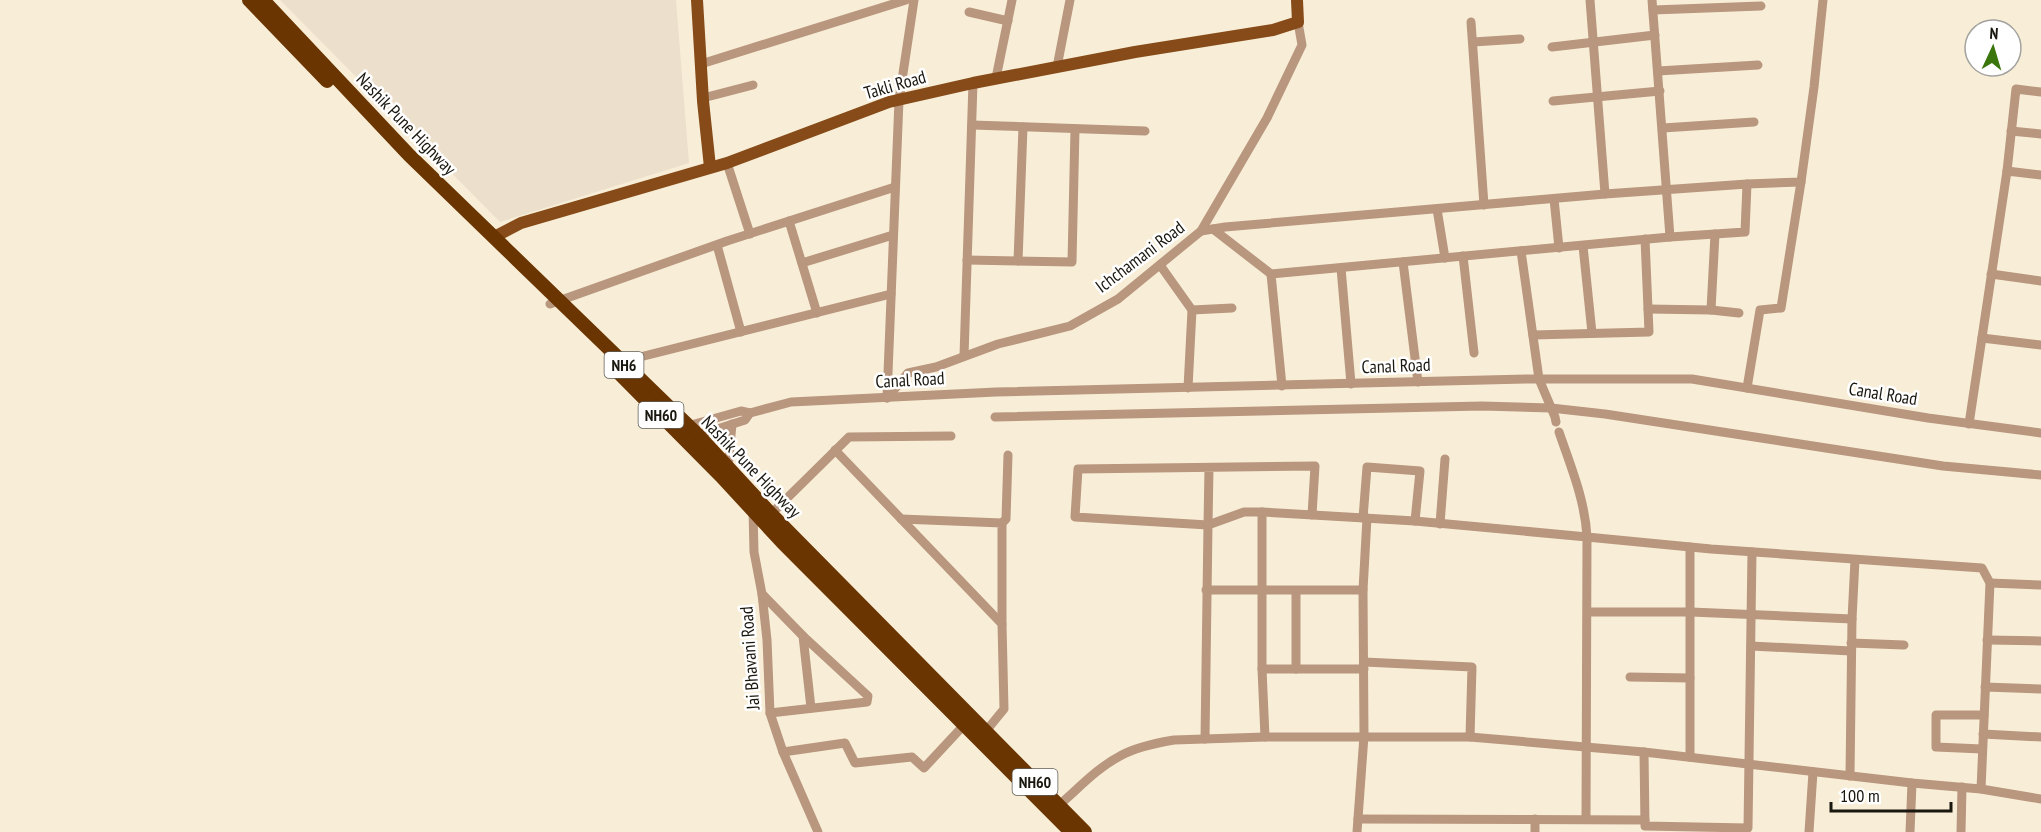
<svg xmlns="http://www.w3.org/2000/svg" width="2041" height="832" font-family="'PT Sans Narrow',sans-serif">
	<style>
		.industrial { fill: #ecdfcb }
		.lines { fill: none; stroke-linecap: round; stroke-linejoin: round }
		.minor { stroke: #b9967e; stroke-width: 9 }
		.major { stroke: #864b18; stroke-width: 12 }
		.highway { stroke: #6a3500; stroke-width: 14 }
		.labels { text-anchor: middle; stroke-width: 5; stroke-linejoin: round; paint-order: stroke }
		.shield { fill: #fff; stroke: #5f5d57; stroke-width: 1.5 }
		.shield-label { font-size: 16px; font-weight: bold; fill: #1a170f }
		.street-label { font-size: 18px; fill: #1a170f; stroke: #fff }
	</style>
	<rect width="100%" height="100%" fill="#f8eed8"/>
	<path class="industrial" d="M280 0H676L689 163 500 222Z"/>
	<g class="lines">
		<g class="minor">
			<path d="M1590 0 1605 194"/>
			<path d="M1652 0 1670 237"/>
			<path d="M1653 10 1761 6"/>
			<path d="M969 12 1008 21"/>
			<path d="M1471 22 1484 205"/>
			<path d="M1473 42 1520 39"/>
			<path d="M1552 47 1655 35"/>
			<path d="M701 64 906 0"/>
			<path d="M1057 67 1070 0"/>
			<path d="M1658 71 1758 65"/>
			<path d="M996 78 1012 0"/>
			<path d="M703 98 753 85"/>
			<path d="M1553 101 1660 91"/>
			<path d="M972 125 1145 131"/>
			<path d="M1663 128 1754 122"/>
			<path d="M2011 131 2041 134"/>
			<path d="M727 163 750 234"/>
			<path d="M2007 171 2016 89 2041 92"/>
			<path d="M1747 184 1801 182 1814 87 1823 0"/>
			<path d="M1554 199 1559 248"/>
			<path d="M1437 209 1445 258"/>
			<path d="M789 221 817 313"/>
			<path d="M1213 229 1271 274"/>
			<path d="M1201 231 1225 227 1605 194 1747 184 1745 232 1670 237 1271 274 1282 386"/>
			<path d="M717 245 741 332"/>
			<path d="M1583 246 1592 333"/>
			<path d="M1521 251 1539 379 1555 417 1556 422"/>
			<path d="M1463 256 1474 353"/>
			<path d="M967 260 1072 262 1075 129"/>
			<path d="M1018 261 1023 127"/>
			<path d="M1403 262 1418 382"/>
			<path d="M802 263 893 235"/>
			<path d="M1160 265 1192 310 1188 388"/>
			<path d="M1341 268 1351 384"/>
			<path d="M1991 274 2041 281"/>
			<path d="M550 304 727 241 895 187"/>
			<path d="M1648 309 1711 310 1739 313"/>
			<path d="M1192 310 1232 308"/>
			<path d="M1711 310 1715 234"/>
			<path d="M1533 335 1649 332 1645 239"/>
			<path d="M1982 338 2041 345"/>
			<path d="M964 356 973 83"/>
			<path d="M620 362 891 294"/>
			<path d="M1747 388 1760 310 1781 308 1801 182"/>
			<path d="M887 398 908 373 936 367 998 344 1070 326 1118 299 1201 231 1267 118 1302 45 1298 22"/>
			<path d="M887 398 899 100 914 0"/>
			<path d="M995 417 1482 406 1551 408 1605 414 1943 466 2041 475"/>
			<path d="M1969 424 2007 171 2041 175"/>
			<path d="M684 427 741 411 750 413 791 402 996 392 1527 379H1692L1928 418 2041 433"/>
			<path d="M1559 432C1571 467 1585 500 1587 537L1711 549 1982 568 1990 583 1981 789"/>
			<path d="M696 436 745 420 750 413"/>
			<path d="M835 450 1002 624 1004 709 986 731"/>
			<path d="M728 468 732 424"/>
			<path d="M1209 468 1208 525 1075 517 1078 469 1315 466 1312 515"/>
			<path d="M753 510 754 552 762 594 767 640 770 713 783 752 818 832"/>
			<path d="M1262 512V669L1265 737"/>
			<path d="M771 514 849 437 951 436"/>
			<path d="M1363 518 1367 467 1420 471 1415 521"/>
			<path d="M901 519 1002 523V624"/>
			<path d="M1002 523 1006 519 1008 455"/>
			<path d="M1440 524 1445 459"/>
			<path d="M1990 583 2041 585"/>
			<path d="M1206 590H1363"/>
			<path d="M762 594 803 636 811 708"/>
			<path d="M1588 612H1691L1852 619"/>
			<path d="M1987 640 2041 641"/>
			<path d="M1851 643 1904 645"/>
			<path d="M1751 646 1851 651"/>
			<path d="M1364 662 1472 667 1470 737"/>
			<path d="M1262 669H1364"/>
			<path d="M1296 669V591"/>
			<path d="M1630 677 1690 678"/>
			<path d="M1985 687 2041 689"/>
			<path d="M770 713 867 702 868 696 803 636"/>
			<path d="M1983 734 2041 737"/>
			<path d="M1205 739 1208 525 1244 512H1262L1415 521 1587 537 1586 819"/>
			<path d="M1982 749 1936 747V715H1984"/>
			<path d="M783 752 845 743 855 763 912 757 924 768 964 725"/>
			<path d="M1644 752 1645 826 1748 828 1752 552"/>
			<path d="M1690 757V547"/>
			<path d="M1850 776 1852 619 1855 560"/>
			<path d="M1058 806C1078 789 1097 768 1120 756 1136 747 1156 743 1174 740L1265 737H1470L1644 752 1912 783 1981 789 2041 799"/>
			<path d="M1358 819 1645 820"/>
			<path d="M1535 819V832"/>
			<path d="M1357 832 1364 736 1363 590 1367 518"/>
			<path d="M1809 832 1813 772"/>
			<path d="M1910 832 1912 783"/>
			<path d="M1961 832 1962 787"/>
		</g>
		<g class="major">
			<path d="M697 0 703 101 710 167"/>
			<path d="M494 237 521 223 727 163 889 102 973 83 1135 52 1273 30 1298 22 1297 0"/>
		</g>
		<g class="highway">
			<path d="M249 0 327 81"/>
			<path d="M263 0 409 155 698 435 771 514 1085 832"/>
			<path d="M614 368 721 476 782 542 1071 832"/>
		</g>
	</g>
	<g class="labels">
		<g class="shield">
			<rect x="604.5" y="352" width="39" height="26" rx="4.5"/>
			<rect x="638.5" y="402" width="45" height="26" rx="4.5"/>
			<rect x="1012.5" y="769" width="45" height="26" rx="4.5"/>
		</g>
		<g class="shield-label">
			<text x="624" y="371">NH6</text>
			<text x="661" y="421">NH60</text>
			<text x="1035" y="788">NH60</text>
		</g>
		<g class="street-label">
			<text transform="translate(895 85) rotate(-16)" y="6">Takli Road</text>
			<text transform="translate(406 124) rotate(46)" y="6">Nashik Pune Highway</text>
			<text transform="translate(1140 257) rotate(-37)" y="6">Ichchamani Road</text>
			<text transform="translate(1396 366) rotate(-2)" y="6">Canal Road</text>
			<text transform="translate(910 380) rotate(-3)" y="6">Canal Road</text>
			<text transform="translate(1883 394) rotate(9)" y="6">Canal Road</text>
			<text transform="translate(751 467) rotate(46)" y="6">Nashik Pune Highway</text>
			<text transform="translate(750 658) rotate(-94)" y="6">Jai Bhavani Road</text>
		</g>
	</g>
	<g transform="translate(1993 48) rotate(4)"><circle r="28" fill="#ffffff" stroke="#a3a29f" stroke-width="1.5"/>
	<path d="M0-4.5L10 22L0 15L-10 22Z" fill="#3b760c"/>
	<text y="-9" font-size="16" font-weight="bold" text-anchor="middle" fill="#1a170f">N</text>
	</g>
	<path d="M1831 802v9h120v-9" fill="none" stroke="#1a170f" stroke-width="3"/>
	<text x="1840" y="802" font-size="18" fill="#1a170f" stroke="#ffffff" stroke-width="4.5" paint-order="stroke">100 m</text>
</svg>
